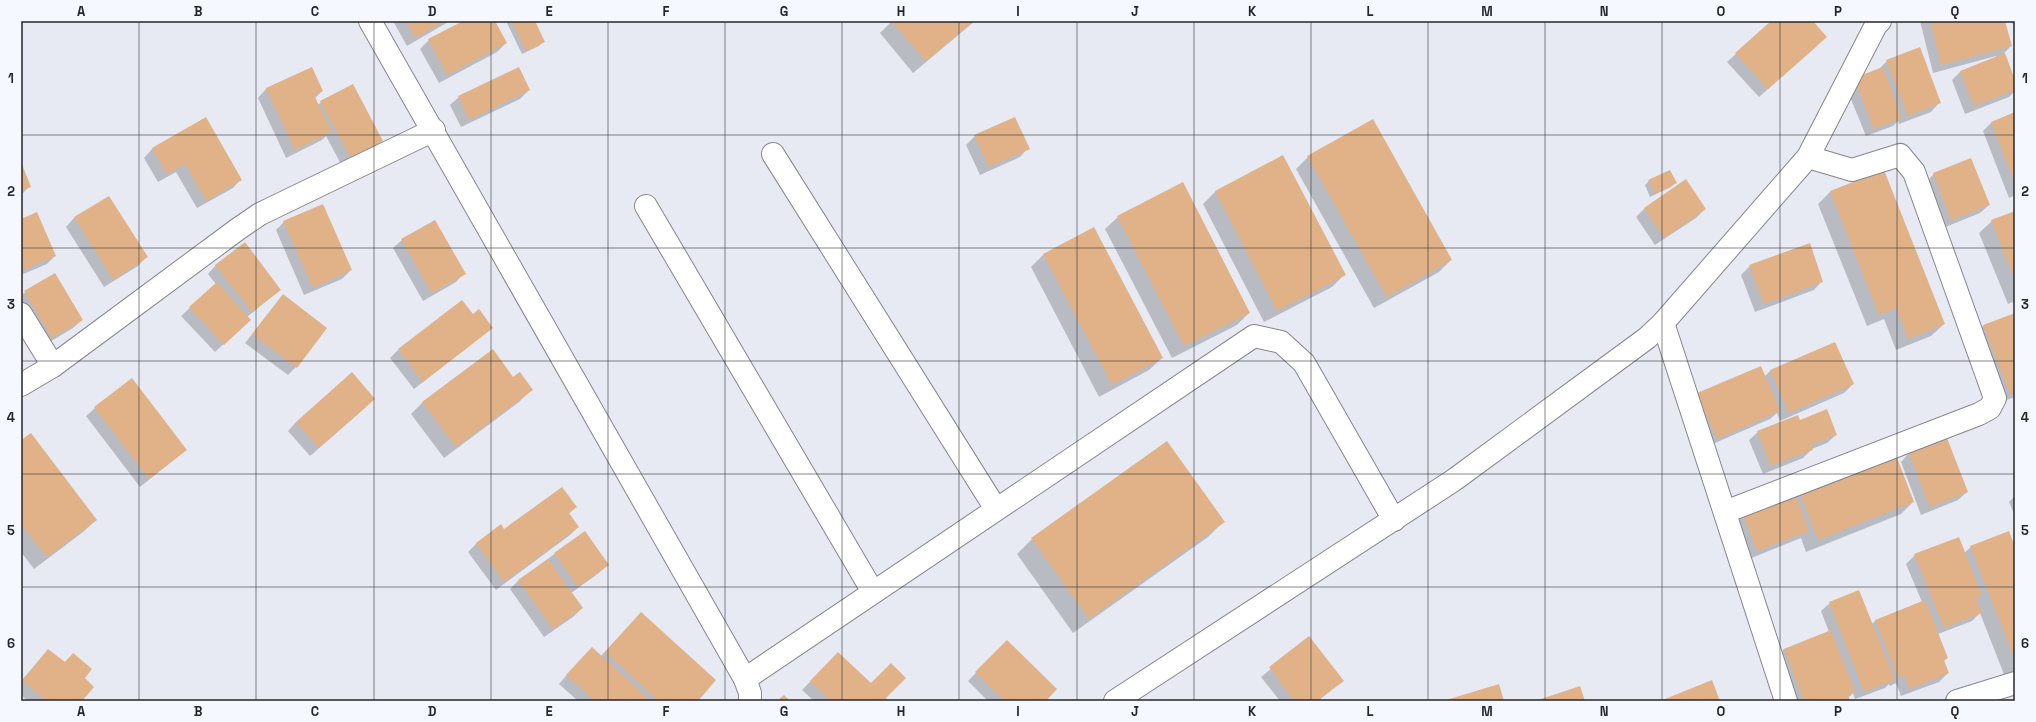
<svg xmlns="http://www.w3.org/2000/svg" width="2036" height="722" font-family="'Space Grotesk',sans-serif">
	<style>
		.shadow { fill: #0003 }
		.building { fill: #e1b288 }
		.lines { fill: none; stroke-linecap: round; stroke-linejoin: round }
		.minor-casing { stroke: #85868e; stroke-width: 24 }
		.minor { stroke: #fff; stroke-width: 22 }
		.grid { fill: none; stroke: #26262a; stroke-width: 1; stroke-opacity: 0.55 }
		.neatline { fill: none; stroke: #26262a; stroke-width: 1.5 }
		.grid-label { font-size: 13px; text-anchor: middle; font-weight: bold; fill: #26262a }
	</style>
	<rect width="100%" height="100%" fill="#e8eaf3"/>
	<g class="shadow">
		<path d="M393 21H450L407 46Z"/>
		<path d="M465 21H494L506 43 497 52 439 83 420 49 429 40Z"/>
		<path d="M506 21H534L543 42 539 46 522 54Z"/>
		<path d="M892 21H975L913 73 880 33Z"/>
		<path d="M1772 21H1815L1813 23 1817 46 1759 97 1727 62Z"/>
		<path d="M1920 21H2004L2011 46 2004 53 2015 82V91L2009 97 1965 114 1952 80 1960 72 1996 58V56L1933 73Z"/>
		<path d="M2011 21H2015V27Z"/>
		<path d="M1887 61 1939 103 1931 112 1899 124 1898 121 1893 126 1866 136 1846 87 1878 70Z"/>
		<path d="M312 68 322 91 315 98 318 105 321 102 382 140 373 149 342 166 326 136 322 140 286 158 258 98 266 89Z"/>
		<path d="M529 90 520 99 461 127 450 105 459 97Z"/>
		<path d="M2015 113V195L2009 198 1983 131 1991 123Z"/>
		<path d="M206 118 241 179 233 188 197 208 176 172 158 182 144 158 152 149Z"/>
		<path d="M975 136 1028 148 1020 157 980 175 966 145Z"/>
		<path d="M1283 157 1344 275 1332 287 1264 322 1203 204 1215 192Z"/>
		<path d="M1308 157 1451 260 1439 272 1374 308 1296 169Z"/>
		<path d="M21 164 30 186 21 195Z"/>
		<path d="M1883 171 1944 324 1931 336 1896 350 1884 319 1867 326 1818 204 1830 192Z"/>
		<path d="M1934 174 1989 205 1980 213 1943 228 1925 183Z"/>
		<path d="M1649 181 1675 183 1671 187 1650 197 1645 185Z"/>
		<path d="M109 197 146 257 138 266 104 287 66 227 74 218Z"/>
		<path d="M1645 208 1705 209 1696 218 1655 245 1636 217Z"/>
		<path d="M2015 212V301L2008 304 1979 233 1992 221Z"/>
		<path d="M1118 217 1249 313 1237 325 1172 358 1105 229Z"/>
		<path d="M21 220 55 256 47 264 21 275Z"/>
		<path d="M284 222 351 270 342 279 304 295 276 230Z"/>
		<path d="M1093 229 1162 358 1149 370 1099 397 1031 267 1043 255Z"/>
		<path d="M402 240 464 273 456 282 423 301 393 248Z"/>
		<path d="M216 265 280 290 247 317 241 328 215 352 181 316 216 284 208 274Z"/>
		<path d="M1750 266 1822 281 1814 290 1755 312 1741 275Z"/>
		<path d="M55 274 82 320 73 328 43 346 21 309V295Z"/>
		<path d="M283 296 296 367 288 375 245 343Z"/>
		<path d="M462 302 473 316 492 328 414 389 390 358 398 350Z"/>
		<path d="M2015 314V397L2001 402 1975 335 1983 326Z"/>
		<path d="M1771 370 1853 384 1844 393 1780 421 1777 413 1770 419 1708 446 1698 394 1764 377Z"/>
		<path d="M513 378 531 390 519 402 444 458 411 414 423 402Z"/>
		<path d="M366 407 310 456 288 431 296 422Z"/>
		<path d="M95 408 186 450 140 487 86 416Z"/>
		<path d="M1758 432 1836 435 1827 443 1812 449 1803 458 1763 474 1749 440Z"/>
		<path d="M21 442 96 520 83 532 34 569 21 552Z"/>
		<path d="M1909 453 1967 492 1958 500 1921 515 1901 462Z"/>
		<path d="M1798 488 1913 502 1901 514 1806 552 1801 538 1749 559 1735 524 1743 516Z"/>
		<path d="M2015 496V516L2009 502Z"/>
		<path d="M575 507 569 514 578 527 570 535 496 590 468 552 477 543 504 530Z"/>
		<path d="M1223 522 1208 537 1073 633 1017 554 1032 539Z"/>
		<path d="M584 532 607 564 599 573 571 593 582 608 573 617 544 637 510 589 518 581Z"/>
		<path d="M1971 547 2015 550V673L2005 677 1980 613 1972 621 1938 634 1947 658 1943 662 1948 673 1939 682 1901 696 1896 683 1890 686 1889 684 1885 688 1855 699 1853 693 1848 698 1849 701H1793L1776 658 1784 649 1829 632 1821 611 1830 603 1872 624 1876 620 1922 602 1906 564 1915 555 1964 553Z"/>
		<path d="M641 613 696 701H578L559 684 583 657H600Z"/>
		<path d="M1309 638 1342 681 1318 701H1280L1261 677Z"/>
		<path d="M1007 641 1044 701H988L968 681Z"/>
		<path d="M48 650 64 663 73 654 83 679 81 701H28L21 695V681Z"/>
		<path d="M838 653 885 698 887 701H814L802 690Z"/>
	</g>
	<g class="building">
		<path d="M406 21H445L415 38Z"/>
		<path d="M463 21H495L507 43 447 75 428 39Z"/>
		<path d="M512 21H535L545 42 526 51Z"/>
		<path d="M891 21H974L926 61Z"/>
		<path d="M1771 21H1813L1827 37 1768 89 1735 53Z"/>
		<path d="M1930 21H2005L2012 46 1941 65Z"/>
		<path d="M1920 47 1941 103 1908 116 1886 60Z"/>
		<path d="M2005 53 2015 80V90L1974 106 1960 71Z"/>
		<path d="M312 67 323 91 314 95 332 132 295 150 266 88Z"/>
		<path d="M519 67 530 90 469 120 458 96Z"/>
		<path d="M1883 67 1902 118 1874 129 1854 78Z"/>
		<path d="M353 84 383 141 351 158 320 101Z"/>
		<path d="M2015 112V183L1991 122Z"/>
		<path d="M206 117 242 180 206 201 185 164 167 174 152 148Z"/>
		<path d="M1015 117 1030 149 989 167 974 135Z"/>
		<path d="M1373 119 1452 260 1387 297 1307 156Z"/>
		<path d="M1283 155 1346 275 1277 311 1215 191Z"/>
		<path d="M1971 158 1990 205 1951 220 1933 173Z"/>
		<path d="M21 162 31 187 21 191Z"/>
		<path d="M1670 170 1677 183 1655 194 1648 180Z"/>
		<path d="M1884 170 1945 324 1908 339 1896 308 1879 315 1830 191Z"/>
		<path d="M1686 179 1706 209 1664 238 1644 208Z"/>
		<path d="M1183 182 1250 313 1184 346 1117 216Z"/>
		<path d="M109 196 148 257 113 280 74 217Z"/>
		<path d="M323 204 352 270 313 288 283 221Z"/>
		<path d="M2015 211V280L1991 220Z"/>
		<path d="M37 212 56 256 21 271V219Z"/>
		<path d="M435 220 466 274 432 293 401 239Z"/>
		<path d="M1094 227 1163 358 1112 385 1043 254Z"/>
		<path d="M245 242 281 290 252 312 215 265Z"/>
		<path d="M1810 243 1823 282 1764 304 1749 265Z"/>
		<path d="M55 273 83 320 52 338 24 291Z"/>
		<path d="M217 282 251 320 224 345 189 307Z"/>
		<path d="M283 294 327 328 297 368 252 334Z"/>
		<path d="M462 300 473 314 479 309 493 328 423 382 398 349Z"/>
		<path d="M2015 313V392L2010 394 1983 325Z"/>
		<path d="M1835 342 1854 384 1789 413 1770 370Z"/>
		<path d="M493 349 513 377 520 372 533 390 456 447 422 402Z"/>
		<path d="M1761 366 1780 411 1717 439 1697 393Z"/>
		<path d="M352 372 375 399 319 448 296 422Z"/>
		<path d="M132 378 187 450 149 479 94 407Z"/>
		<path d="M1827 409 1837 435 1811 445 1813 450 1771 466 1757 431 1798 415 1800 420Z"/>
		<path d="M31 433 97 520 47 557 21 524V440Z"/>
		<path d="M1947 438 1968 492 1930 507 1909 453Z"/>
		<path d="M1167 441 1225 522 1089 619 1031 538Z"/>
		<path d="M1894 450 1914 502 1818 540 1798 488Z"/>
		<path d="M562 487 577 507 569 513 579 527 504 582 476 543 501 524 504 529Z"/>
		<path d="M1795 494 1809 531 1757 551 1743 515Z"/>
		<path d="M585 531 609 565 578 587 554 553Z"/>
		<path d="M2009 531 2015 547V660L1970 546Z"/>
		<path d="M1959 537 1982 596 1976 598 1982 613 1944 628 1914 554Z"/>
		<path d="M548 559 583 608 553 629 518 580Z"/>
		<path d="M1859 590 1895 680 1864 692 1829 602Z"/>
		<path d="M1925 600 1948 658 1944 660 1949 673 1910 689 1904 675 1898 678 1875 620Z"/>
		<path d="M641 612 716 680 698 701H659L605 652Z"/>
		<path d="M1831 630 1855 692 1848 695 1850 701H1804L1784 649Z"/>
		<path d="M1309 636 1344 681 1317 701H1294L1269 667Z"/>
		<path d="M1007 640 1057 689 1046 701H1005L975 672Z"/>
		<path d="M592 647 651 701H595L566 675Z"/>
		<path d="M48 649 65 662 73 653 92 669 85 678 94 687 82 701H47L22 681Z"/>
		<path d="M838 652 871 683 891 663 906 678 886 698 889 701H831L810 681Z"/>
		<path d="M1712 680 1720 701H1660Z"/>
		<path d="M1499 684 1504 701H1443Z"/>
		<path d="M1580 686 1585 701H1535Z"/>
		<path d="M784 695 790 701H777Z"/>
	</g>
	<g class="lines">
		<g class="minor-casing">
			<g id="minor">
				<path d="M370 21 745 679 750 693V701"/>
				<path d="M773 154 996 509"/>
				<path d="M646 206 873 592"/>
				<path d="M21 314 53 366"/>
				<path d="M1663 323 1786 701"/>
				<path d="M21 385 53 366 238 229 260 214 434 130"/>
				<path d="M1725 512 1979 414 1990 408 1995 398 1914 172 1900 155 1852 170 1808 157"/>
				<path d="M745 679 1254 336 1281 342 1304 363 1394 520"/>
				<path d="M1115 701 1454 480 1647 338 1663 323 1808 157 1876 25 1880 21"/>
				<path d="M1957 701 2015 683"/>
			</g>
		</g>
		<use href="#minor" class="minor"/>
	</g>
	<path class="grid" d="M139 21V701M256 21V701M374 21V701M491 21V701M608 21V701M725 21V701M842 21V701M959 21V701M1077 21V701M1194 21V701M1311 21V701M1428 21V701M1545 21V701M1662 21V701M1780 21V701M1897 21V701M21 135H2015M21 248H2015M21 361H2015M21 474H2015M21 587H2015"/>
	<rect width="2036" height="722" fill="none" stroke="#f6f8ff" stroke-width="44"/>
	<rect x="22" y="22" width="1992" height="678" class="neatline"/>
	<g class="grid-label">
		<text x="81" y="16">A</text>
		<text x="198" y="16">B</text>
		<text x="315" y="16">C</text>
		<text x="432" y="16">D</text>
		<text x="549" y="16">E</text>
		<text x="666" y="16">F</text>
		<text x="784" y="16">G</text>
		<text x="901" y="16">H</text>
		<text x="1018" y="16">I</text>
		<text x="1135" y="16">J</text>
		<text x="1252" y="16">K</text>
		<text x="1370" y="16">L</text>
		<text x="1487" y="16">M</text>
		<text x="1604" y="16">N</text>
		<text x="1721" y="16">O</text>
		<text x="1838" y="16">P</text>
		<text x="1955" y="16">Q</text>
		<text x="11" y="83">1</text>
		<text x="2025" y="83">1</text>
		<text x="11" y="196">2</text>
		<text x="2025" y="196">2</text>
		<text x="11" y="309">3</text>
		<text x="2025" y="309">3</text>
		<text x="11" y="422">4</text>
		<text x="2025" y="422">4</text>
		<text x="11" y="535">5</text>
		<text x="2025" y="535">5</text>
		<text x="11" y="648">6</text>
		<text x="2025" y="648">6</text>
		<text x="81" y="716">A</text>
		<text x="198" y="716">B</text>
		<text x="315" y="716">C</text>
		<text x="432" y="716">D</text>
		<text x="549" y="716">E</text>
		<text x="666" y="716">F</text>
		<text x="784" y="716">G</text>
		<text x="901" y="716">H</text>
		<text x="1018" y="716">I</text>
		<text x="1135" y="716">J</text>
		<text x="1252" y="716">K</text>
		<text x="1370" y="716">L</text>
		<text x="1487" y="716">M</text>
		<text x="1604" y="716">N</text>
		<text x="1721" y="716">O</text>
		<text x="1838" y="716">P</text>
		<text x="1955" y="716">Q</text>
	</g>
</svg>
